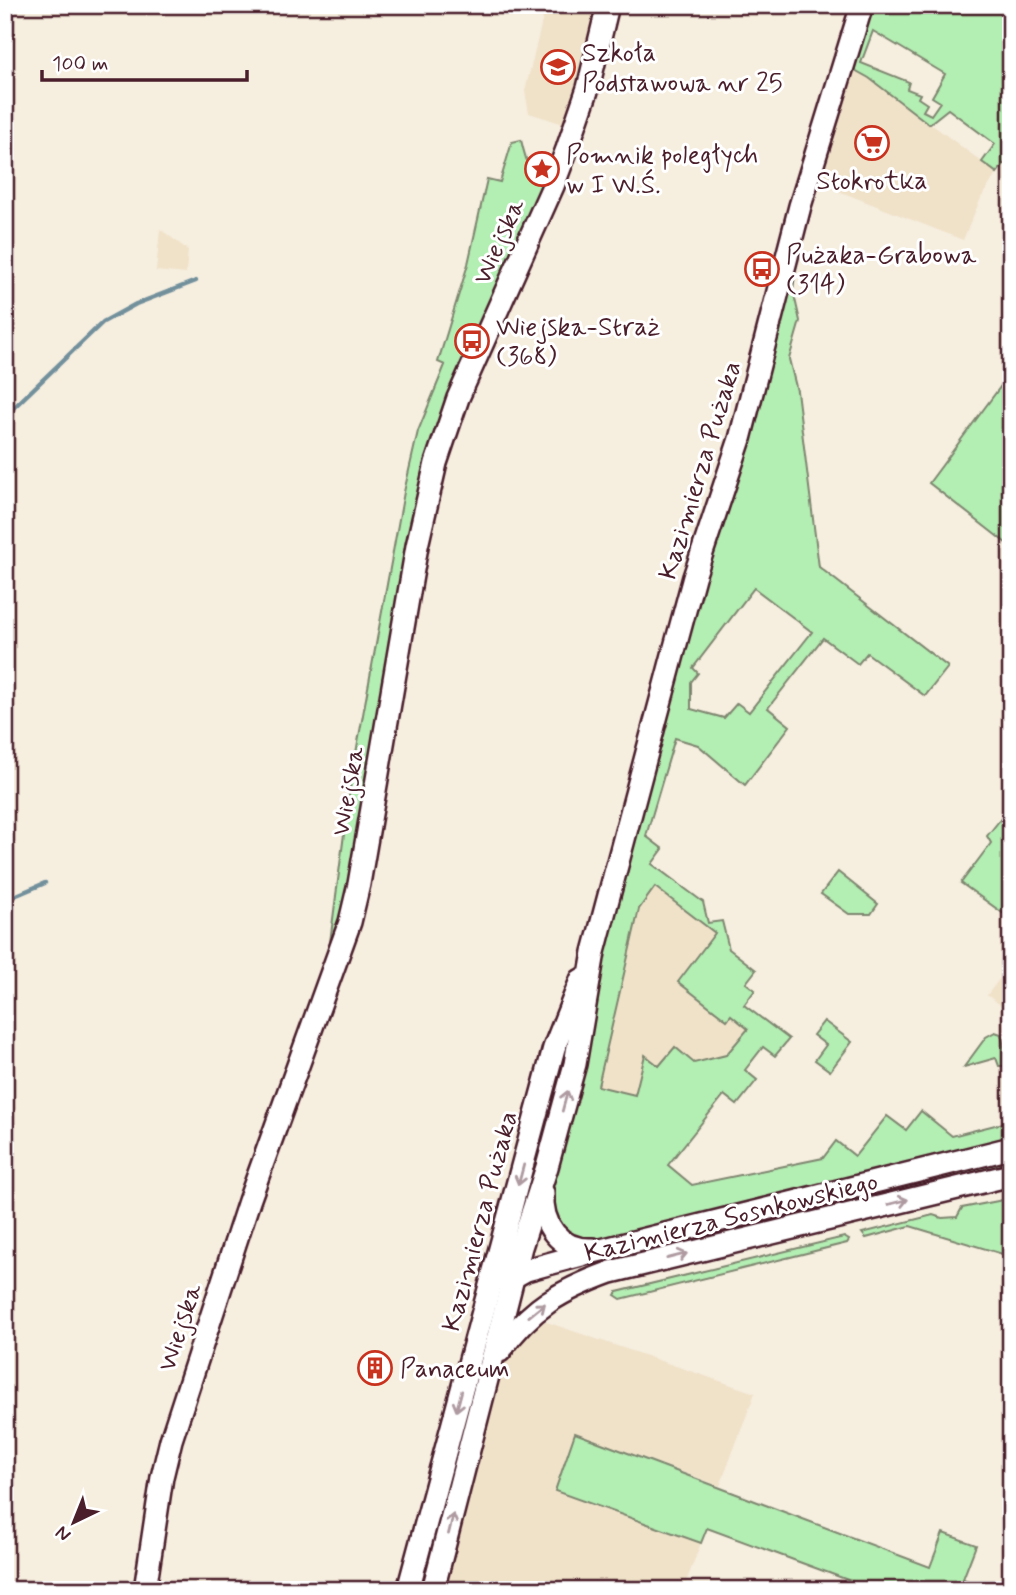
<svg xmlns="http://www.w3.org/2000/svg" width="1016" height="1595" font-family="Mynerve,sans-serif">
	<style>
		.built { fill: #f0e2c9 }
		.green { fill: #b3eeb3; stroke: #7e866f; stroke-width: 2; fill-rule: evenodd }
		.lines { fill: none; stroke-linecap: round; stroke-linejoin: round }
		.stream { stroke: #72909c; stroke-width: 4.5 }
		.secondary-casing { stroke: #4a1f2b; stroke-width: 26 }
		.secondary { stroke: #fff; stroke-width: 21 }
		.oneway { stroke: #ae9aa0 }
		.labels { text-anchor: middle; stroke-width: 6; stroke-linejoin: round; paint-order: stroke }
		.poi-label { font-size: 26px; fill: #4a1f2b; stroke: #fff; text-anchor: start }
		.street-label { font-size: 26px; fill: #4a1f2b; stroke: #fff }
	</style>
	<rect width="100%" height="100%" fill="#f6eedf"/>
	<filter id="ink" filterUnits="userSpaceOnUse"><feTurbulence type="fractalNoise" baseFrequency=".0143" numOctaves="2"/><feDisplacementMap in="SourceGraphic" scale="14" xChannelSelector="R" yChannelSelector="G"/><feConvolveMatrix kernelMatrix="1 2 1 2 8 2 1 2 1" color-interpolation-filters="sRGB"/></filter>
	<g filter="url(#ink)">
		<g class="built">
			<path d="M546 5H599L589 49 567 125 529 113 525 91Z"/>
			<path d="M844 64 869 78 997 173 981 198 963 240 808 179Z"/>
			<path d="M160 229 188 250 186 274 156 271Z"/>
			<path d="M655 887 716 933 678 982 727 1019 730 1015 748 1029 727 1055 694 1063 635 1095 598 1087 639 908Z"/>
			<path d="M1011 964V1013L987 995Z"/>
			<path d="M529 1316 755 1393 720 1486 575 1433 556 1491 701 1543 683 1590H434L493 1361Z"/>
		</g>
		<g class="green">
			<path d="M862 5H995L1011 19V155L997 173 982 162 995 144 948 109 929 124 869 78 844 64ZM873 31 945 74 932 97 940 102 931 115 923 111 927 104 918 98 920 94 907 89 909 82 861 63Z"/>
			<path d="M521 140C527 166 529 174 553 186L458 398 359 886 329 950 351 780 404 492 418 431 445 365 438 362 468 264 487 179 500 182 512 142Z"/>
			<path d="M787 258 797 261 793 290 800 321 789 359 797 391 819 567 948 667 925 696 867 653 858 664 823 638 768 708 790 726 745 785 698 745 675 738 646 836 663 849 652 864 703 902 708 923 722 921 729 949 756 970 746 983 755 990 744 1005 789 1039 775 1056 763 1047 745 1070 757 1080 737 1105 724 1095 668 1165 692 1185 823 1158 836 1141 855 1156 887 1116 906 1130 921 1111 952 1136 1011 1121V1148L609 1248 557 1237 547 1167ZM754 588 812 632 749 712 737 703 724 718 691 709V682L698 673 693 668ZM655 887 715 933 678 982 727 1020 731 1015 748 1029 726 1055 694 1063 675 1047 659 1066 645 1055 635 1095 598 1086 639 909Z"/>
			<path d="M1009 375 1011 376V547L929 483Z"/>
			<path d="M1011 806V919L961 883 991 843 987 836Z"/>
			<path d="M838 872 878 904 871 914H849L821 894Z"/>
			<path d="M824 1021 852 1042 830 1071 815 1060 826 1045 813 1035Z"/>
			<path d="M995 1032 1001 1034 1008 1063 1007 1066H999L996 1058 964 1067 986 1037Z"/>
			<path d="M1011 1155V1166L597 1267 594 1258Z"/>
			<path d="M1003 1200 1011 1204 1009 1256 910 1226 866 1238 862 1233 933 1215 942 1218 957 1217 962 1208Z"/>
			<path d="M844 1237 849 1240 847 1243 621 1299 615 1295 617 1292Z"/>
			<path d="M575 1433 930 1567 943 1533 976 1545 963 1579 992 1590H875L707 1528 701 1543 555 1491Z"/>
		</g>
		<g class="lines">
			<g class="stream">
				<path d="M5 416 103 322 136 304 196 281"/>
				<path d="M5 900 45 883"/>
			</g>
			<g class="secondary-casing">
				<g id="secondary">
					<path d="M543 1193C541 1224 559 1251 593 1249"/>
					<path d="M506 1281 526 1270 585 1254 1011 1148"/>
					<path d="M500 1351C531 1307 562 1290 611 1272L1011 1175"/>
					<path d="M145 1590 162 1477 171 1440 249 1201 350 922 359 884 417 546 436 463 458 398 553 186 567 149 588 88 608 5"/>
					<path d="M408 1590 554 1048 581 980"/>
					<path d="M433 1590 521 1247 547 1167 575 1064 594 952 674 651 694 577 740 439 800 206 862 5"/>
				</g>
			</g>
			<use href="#secondary" class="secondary"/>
		</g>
		<defs><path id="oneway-shaft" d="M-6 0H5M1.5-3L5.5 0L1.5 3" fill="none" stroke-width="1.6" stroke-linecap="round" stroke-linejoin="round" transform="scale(1.75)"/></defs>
		<g class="oneway">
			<use href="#oneway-shaft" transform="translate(565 1101) rotate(-75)"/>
			<use href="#oneway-shaft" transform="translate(521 1175) rotate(105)"/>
			<use href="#oneway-shaft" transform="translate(898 1202) rotate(-14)"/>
			<use href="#oneway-shaft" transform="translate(677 1256) rotate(-14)"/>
			<use href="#oneway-shaft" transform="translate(537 1310) rotate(-39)"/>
			<use href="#oneway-shaft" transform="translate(459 1401) rotate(105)"/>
			<use href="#oneway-shaft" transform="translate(451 1524) rotate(-76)"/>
		</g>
	</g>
	<defs>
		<g id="school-ring" transform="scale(1.75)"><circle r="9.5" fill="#fff" stroke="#c8321e" stroke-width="1.5"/><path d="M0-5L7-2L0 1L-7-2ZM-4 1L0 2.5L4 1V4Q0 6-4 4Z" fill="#c8321e"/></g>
		<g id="supermarket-ring" transform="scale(1.75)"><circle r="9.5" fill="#fff" stroke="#c8321e" stroke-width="1.5"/><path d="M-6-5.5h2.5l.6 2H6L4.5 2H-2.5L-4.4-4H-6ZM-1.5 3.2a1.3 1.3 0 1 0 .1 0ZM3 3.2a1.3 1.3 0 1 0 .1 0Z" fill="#c8321e"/></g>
		<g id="sight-ring" transform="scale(1.75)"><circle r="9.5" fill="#fff" stroke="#c8321e" stroke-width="1.5"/><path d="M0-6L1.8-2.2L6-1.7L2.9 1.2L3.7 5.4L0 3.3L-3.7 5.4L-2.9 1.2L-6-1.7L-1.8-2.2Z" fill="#c8321e"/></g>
		<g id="bus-ring" transform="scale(1.75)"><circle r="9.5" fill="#fff" stroke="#c8321e" stroke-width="1.5"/><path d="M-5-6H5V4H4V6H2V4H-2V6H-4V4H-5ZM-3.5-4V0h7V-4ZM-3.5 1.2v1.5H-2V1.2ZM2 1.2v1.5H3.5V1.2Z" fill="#c8321e"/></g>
		<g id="building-ring" transform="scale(1.75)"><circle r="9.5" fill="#fff" stroke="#c8321e" stroke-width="1.5"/><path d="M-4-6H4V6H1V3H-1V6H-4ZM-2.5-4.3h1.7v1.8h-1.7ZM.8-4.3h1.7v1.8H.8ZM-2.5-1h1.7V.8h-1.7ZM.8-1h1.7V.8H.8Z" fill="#c8321e"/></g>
	</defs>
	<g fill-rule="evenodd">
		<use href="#school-ring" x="558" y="67"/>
		<use href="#supermarket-ring" x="872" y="143"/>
		<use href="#sight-ring" x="542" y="169"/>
		<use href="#bus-ring" x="762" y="269"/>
		<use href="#bus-ring" x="472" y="341"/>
		<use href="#building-ring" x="375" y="1368"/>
	</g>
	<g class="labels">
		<g class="poi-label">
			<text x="582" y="61">Szkoła<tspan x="582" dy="30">Podstawowa nr 25</tspan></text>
			<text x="566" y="163">Pomnik poległych<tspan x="566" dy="30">w I W.Ś.</tspan></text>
			<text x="872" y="189" text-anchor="middle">Stokrotka</text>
			<text x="786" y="263">Pużaka-Grabowa<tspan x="786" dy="30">(314)</tspan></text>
			<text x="496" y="335">Wiejska-Straż<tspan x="496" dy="30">(368)</tspan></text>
			<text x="400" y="1377">Panaceum</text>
		</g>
		<g class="street-label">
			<text transform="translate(498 241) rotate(-66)" y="9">Wiejska</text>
			<text transform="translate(699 470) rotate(-73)" y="9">Kazimierza Pużaka</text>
			<text transform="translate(347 791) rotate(-80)" y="9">Wiejska</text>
			<text transform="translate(731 1216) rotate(-14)" y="9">Kazimierza Sosnkowskiego</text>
			<text transform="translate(479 1221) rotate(-75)" y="9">Kazimierza Pużaka</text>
			<text transform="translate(179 1327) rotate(-72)" y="9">Wiejska</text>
		</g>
	</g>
	<rect width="1016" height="1595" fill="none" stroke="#fff" stroke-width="28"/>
	<rect x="14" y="14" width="988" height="1567" fill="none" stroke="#4a1f2b" stroke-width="2.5" filter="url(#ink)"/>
	<g transform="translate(74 1522) rotate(223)" stroke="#ffffff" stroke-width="5" paint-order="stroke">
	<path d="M0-5L12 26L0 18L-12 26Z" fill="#4a1f2b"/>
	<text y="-10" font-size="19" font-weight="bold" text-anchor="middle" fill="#4a1f2b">N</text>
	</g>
	<path d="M42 70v10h205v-10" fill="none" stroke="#4a1f2b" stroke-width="3.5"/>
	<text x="52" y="70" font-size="21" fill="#4a1f2b" stroke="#ffffff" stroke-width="5" paint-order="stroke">100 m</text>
</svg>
